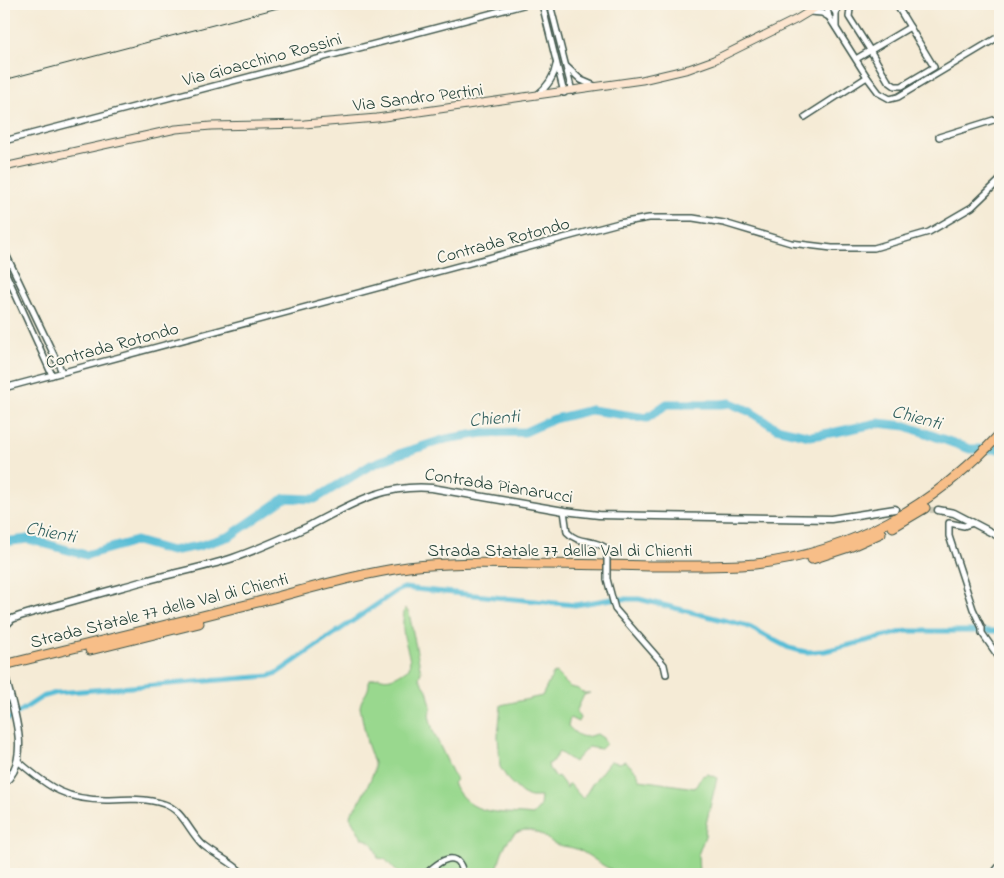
<svg xmlns="http://www.w3.org/2000/svg" width="1004" height="878" font-family="'Indie Flower',sans-serif">
	<style>
		.green { fill: #99d88e; stroke: #5c8a61 }
		.lines { fill: none; stroke-linecap: round; stroke-linejoin: round }
		.canal { stroke: #58bdd6; stroke-width: 5 }
		.river { stroke: #58bdd6; stroke-width: 9 }
		.tertiary-tunnel { stroke: #cac8b6; stroke-width: 6; stroke-dasharray: 6 3; stroke-linecap: butt }
		.minor-casing { stroke: #3f574c; stroke-width: 8 }
		.tertiary-casing { stroke: #3f574c; stroke-width: 9 }
		.secondary-casing { stroke: #3f574c; stroke-width: 9 }
		.trunk-casing { stroke: #3f574c; stroke-width: 11 }
		.minor { stroke: #fff; stroke-width: 5 }
		.tertiary { stroke: #fff; stroke-width: 6 }
		.secondary { stroke: #fce5cf; stroke-width: 7 }
		.trunk { stroke: #f7be88; stroke-width: 9 }
		.rail { stroke: #1f3d34; stroke-width: 1 }
		.minor-bridge-casing { stroke: #3f574c; stroke-width: 8; stroke-linecap: butt }
		.minor-bridge { stroke: #fff; stroke-width: 5 }
		.labels { text-anchor: middle; stroke-width: 4; stroke-linejoin: round; paint-order: stroke }
		.street-label { font-size: 18px; fill: #1f3d34; stroke: #fbf7ec }
		.water-label { font-size: 19px; font-style: italic; fill: #2d5d5c; stroke: #fbf7ec }
	</style>
	<rect width="100%" height="100%" fill="#fbf7ec"/>
	<filter id="ink" filterUnits="userSpaceOnUse"><feTurbulence type="fractalNoise" baseFrequency=".02" numOctaves="2"/><feDisplacementMap in="SourceGraphic" scale="10" xChannelSelector="R" yChannelSelector="G"/><feConvolveMatrix kernelMatrix="1 2 1 2 8 2 1 2 1" color-interpolation-filters="sRGB"/></filter>
	<filter id="wash" filterUnits="userSpaceOnUse"><feTurbulence type="fractalNoise" baseFrequency=".0096" numOctaves="4" result="noise"/><feDisplacementMap in="SourceGraphic" scale="20" xChannelSelector="R" yChannelSelector="G"/><feGaussianBlur stdDeviation="1.12" result="paint"/><feColorMatrix in="noise" values="0 0 0 0 0 0 0 0 0 0 0 0 0 0 0 0 0 1.4 0 .05"/><feComposite in="paint" operator="in"/></filter>
	<g filter="url(#wash)">
		<rect width="100%" height="100%" fill="#f5ebd6"/>
		<path class="green" d="M405 608 409 613 421 672 419 678 427 690 431 706 429 715 433 731 456 780 453 783C470 818 501 811 533 815L540 807 541 797H530L522 793 509 781 500 767 498 736 501 705 542 696 553 674 556 673 570 687 579 689 583 693H590L584 695 576 712 580 718 578 722 570 718 568 726C579 737 582 739 597 734L603 738 606 744 601 749 588 747 574 762 559 752 551 763 548 764 549 769 556 777 558 776 567 788 569 783 583 799 592 784 610 761 619 763 625 761 637 772 640 780 695 788 702 776 708 774 717 778 706 824 705 836 698 855 699 874H616L614 871C602 866 592 857 581 851 573 847 566 847 558 845 551 843 545 836 538 833 511 820 499 853 497 874H399L385 859 378 858C375 848 374 842 362 838L350 817 351 813 360 801 369 783 374 771V763L367 743 360 707C361 696 370 694 369 680L379 677C390 682 400 674 409 668 411 659 408 653 406 644 402 632 402 620 405 608Z"/>
		<g class="lines">
			<path class="canal" d="M4 722 42 697 56 693 269 676 277 673 395 592 404 588 575 605 612 599H639L747 626 789 648 806 652 825 651 906 631H1000"/>
			<path class="river" d="M4 542 28 539 86 555 136 541 171 551 199 546 230 536 285 498 315 499 371 465 399 454 446 439 483 433 525 432 554 419 591 410 647 418 667 404H721L730 403 749 411 776 428 810 436 836 432 878 423 906 426 970 449H1000"/>
		</g>
	</g>
	<g filter="url(#ink)">
		<g class="lines">
			<path class="tertiary-tunnel" d="M921 510H938"/>
			<g class="minor-casing">
				<g id="minor">
					<path d="M542 4 564 93"/>
					<path d="M550 4 572 91"/>
					<path d="M826 4 829 17"/>
					<path d="M829 4 836 13"/>
					<path d="M854 4 850 9 849 17 870 50 888 81 895 86H902L934 67 896 4"/>
					<path d="M810 12 822 13 829 17 867 77 879 93 890 99 898 97 1000 36"/>
					<path d="M836 27V13L838 4"/>
					<path d="M856 59 910 27"/>
					<path d="M567 67 581 80 595 86"/>
					<path d="M537 95C547 87 554 78 556 65"/>
					<path d="M805 117 867 77"/>
					<path d="M939 137 1000 118"/>
					<path d="M4 141 527 4"/>
					<path d="M4 250 62 372"/>
					<path d="M4 269 52 375"/>
					<path d="M4 388 619 223 649 218H693L724 223 791 243 832 248H874L929 232 972 207 1000 180"/>
					<path d="M564 511 567 532C579 545 592 538 606 548L607 556"/>
					<path d="M973 523 964 526 949 523V536L973 609 982 628V633L1000 659"/>
					<path d="M607 579 615 609 664 665 666 674"/>
					<path d="M18 761C49 788 67 801 110 800 127 799 147 798 164 804 183 810 189 832 203 845 216 856 232 861 243 874"/>
					<path d="M426 874C432 868 446 855 456 860 461 862 462 870 464 874"/>
					<path d="M993 874 1000 865"/>
				</g>
			</g>
			<g class="tertiary-casing">
				<g id="tertiary">
					<path d="M938 510 954 513 1000 537"/>
					<path d="M4 627 12 619 20 616C60 604 101 593 141 582 172 573 203 568 233 558 259 549 283 538 307 527 350 505 381 484 432 488L564 511 599 515 831 519 895 509"/>
					<path d="M4 672C11 704 34 758 4 783"/>
				</g>
			</g>
			<g class="secondary-casing">
				<path id="secondary" d="M4 167 176 129 211 126 304 124 377 118 642 80 689 69 714 60 797 19 822 4"/>
			</g>
			<g class="trunk-casing">
				<g id="trunk">
					<path d="M893 527 925 508"/>
					<path d="M812 559 852 546 881 533"/>
					<path d="M90 650 199 623"/>
					<path d="M4 665C87 645 171 624 254 603 305 590 356 574 408 567 450 562 492 563 534 564 572 564 611 565 650 566 685 566 720 567 755 564 852 553 935 505 1000 434"/>
				</g>
			</g>
			<use href="#minor" class="minor"/>
			<use href="#tertiary" class="tertiary"/>
			<use href="#secondary" class="secondary"/>
			<use href="#trunk" class="trunk"/>
			<path class="rail" d="M4 80 293 4"/>
			<g class="minor-bridge-casing">
				<path id="minor-bridge" d="M607 579V556"/>
			</g>
			<use href="#minor-bridge" class="minor-bridge"/>
		</g>
	</g>
	<g class="labels">
		<g class="street-label">
			<text transform="translate(262 59) rotate(-15)" y="6">Via Gioacchino Rossini</text>
			<text transform="translate(418 97) rotate(-7)" y="6">Via Sandro Pertini</text>
			<text transform="translate(503 240) rotate(-15)" y="6">Contrada Rotondo</text>
			<text transform="translate(112 345) rotate(-15)" y="6">Contrada Rotondo</text>
			<text transform="translate(499 485) rotate(9)" y="6">Contrada Pianarucci</text>
			<text x="560" y="556">Strada Statale 77 della Val di Chienti</text>
			<text transform="translate(159 610) rotate(-14)" y="6">Strada Statale 77 della Val di Chienti</text>
		</g>
		<g class="water-label">
			<text transform="translate(917 416) rotate(15)" y="7">Chienti</text>
			<text transform="translate(494 417) rotate(-5)" y="7">Chienti</text>
			<text transform="translate(51 531) rotate(11)" y="7">Chienti</text>
		</g>
	</g>
	<rect width="1004" height="878" fill="none" stroke="#fbf7ec" stroke-width="20"/>
</svg>
